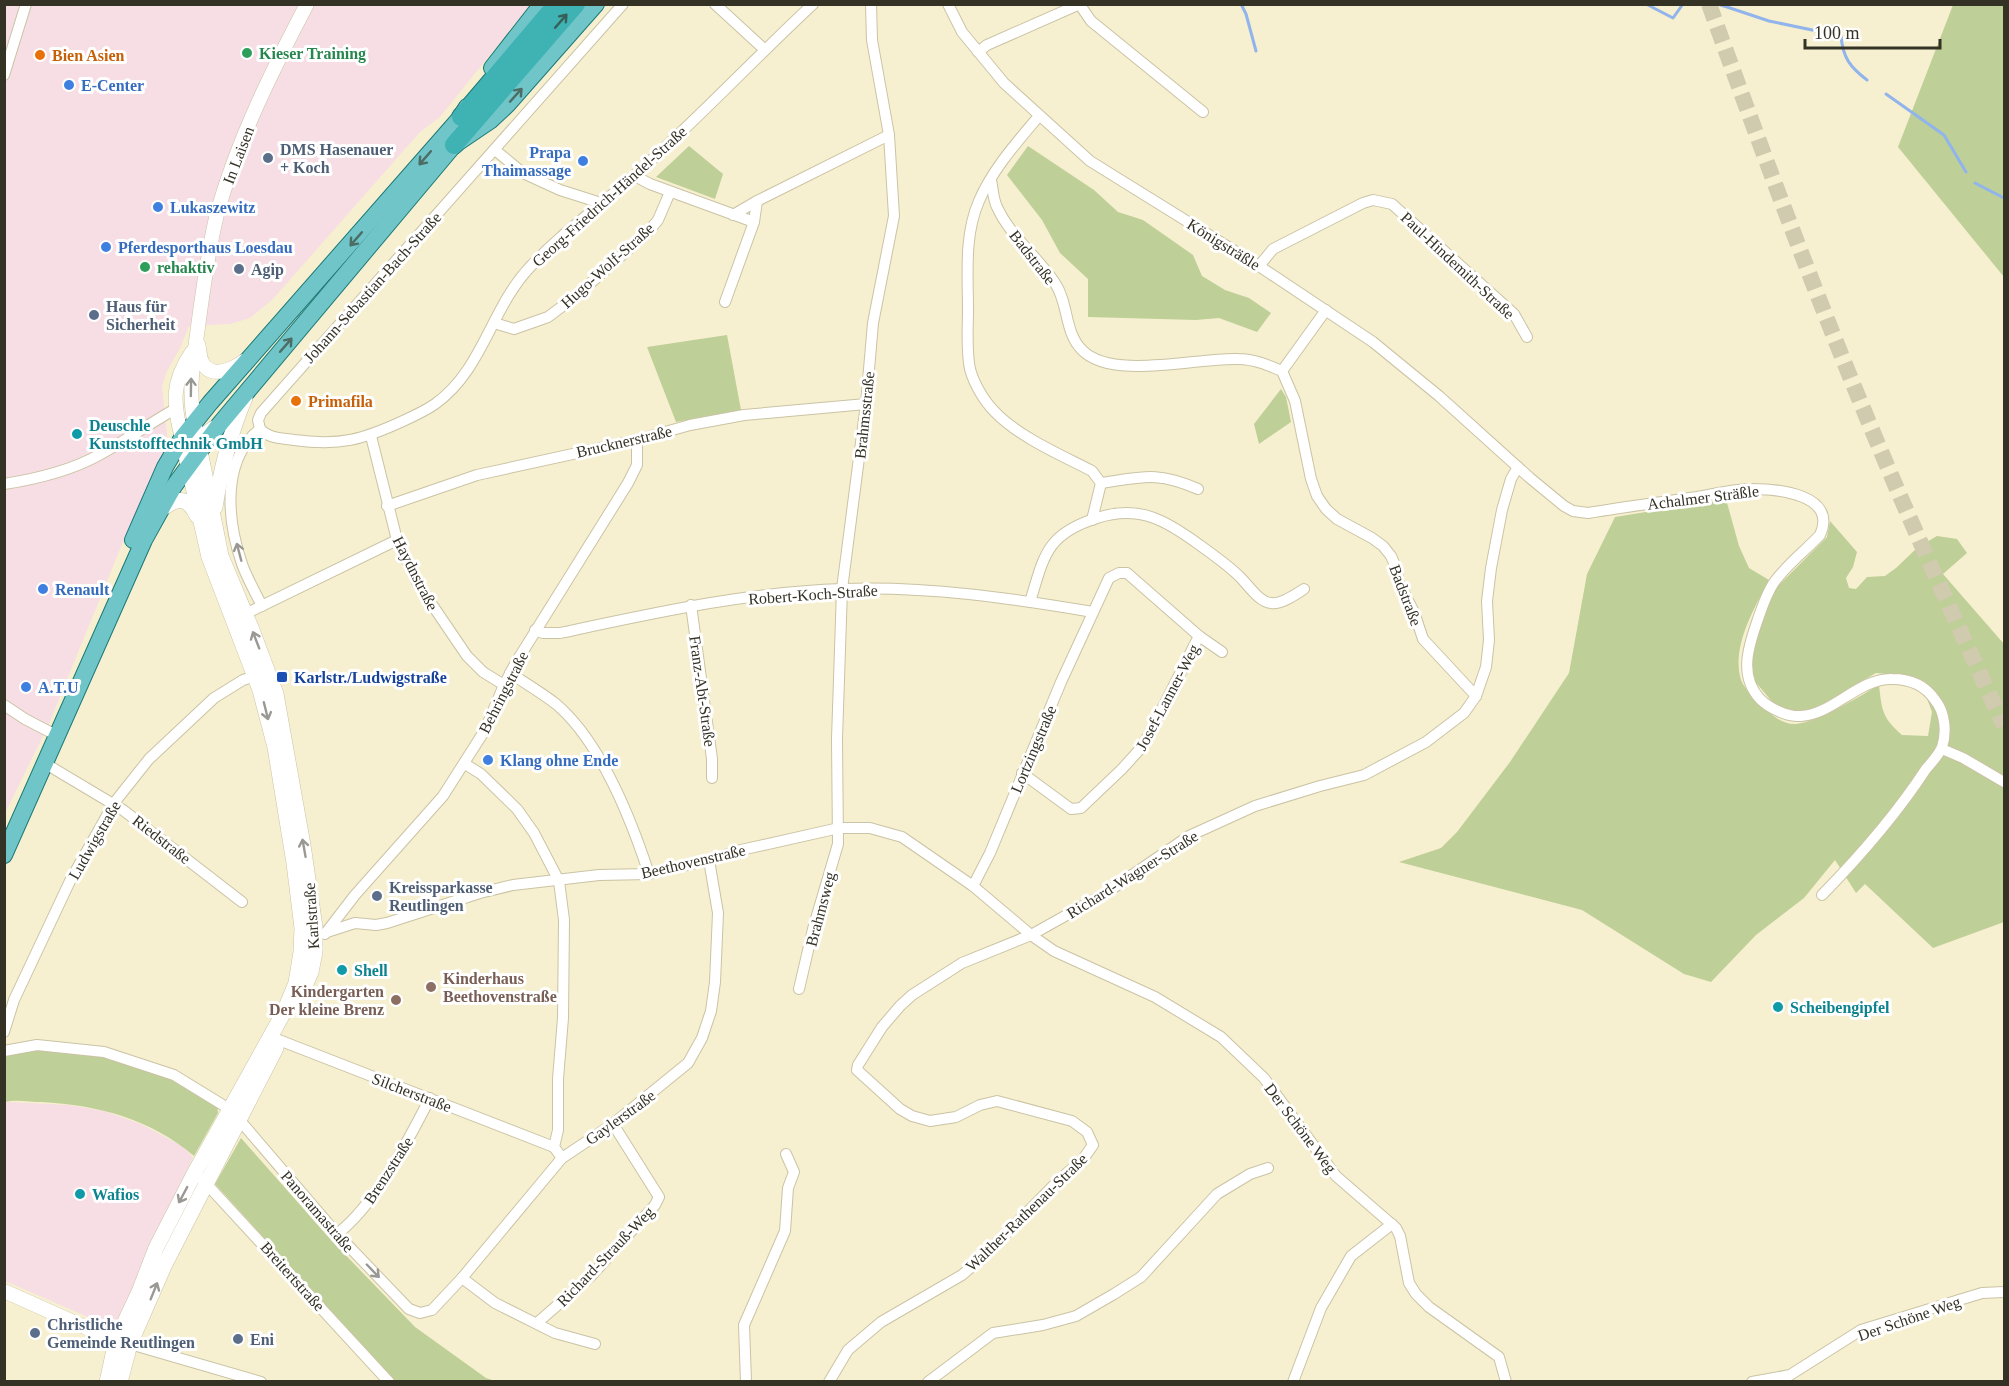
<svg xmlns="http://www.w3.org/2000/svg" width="2009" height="1386" font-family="'Times New Roman',serif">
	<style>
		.industrial { fill: #f7dde4 }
		.green { fill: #becf97 }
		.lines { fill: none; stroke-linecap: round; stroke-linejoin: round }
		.stream { stroke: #90b4eb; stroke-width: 3 }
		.primary-tunnel { stroke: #d0caae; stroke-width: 16; stroke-dasharray: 16 8; stroke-linecap: butt }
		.minor-casing { stroke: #cac3a4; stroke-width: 12 }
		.tertiary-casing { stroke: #cac3a4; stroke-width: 15 }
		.secondary-casing { stroke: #cac3a4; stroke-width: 16 }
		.primary-casing { stroke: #1c7876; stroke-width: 18 }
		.trunk-casing { stroke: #1c7876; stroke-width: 20 }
		.minor { stroke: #fff; stroke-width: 10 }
		.tertiary { stroke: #fff; stroke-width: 14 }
		.secondary { stroke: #fff; stroke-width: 15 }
		.primary { stroke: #6fc5c7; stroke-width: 16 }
		.trunk { stroke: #3fb2b4; stroke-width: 18 }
		.oneway { stroke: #385e57 }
		.oneway2 { stroke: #4c6c66 }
		.oneway3 { stroke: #9a9892 }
		.leisure-dot { fill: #2e9e5b; stroke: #fff; stroke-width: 2 }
		.food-dot { fill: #e8710a; stroke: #fff; stroke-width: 2 }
		.shop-dot { fill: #3f7fe0; stroke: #fff; stroke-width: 2 }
		.service-dot { fill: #5c6f8a; stroke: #fff; stroke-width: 2 }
		.culture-dot { fill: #0f9aa8; stroke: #fff; stroke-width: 2 }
		.transit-dot { fill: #1a4fb4; stroke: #fff; stroke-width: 2 }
		.education-dot { fill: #8d6e63; stroke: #fff; stroke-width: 2 }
		.labels { text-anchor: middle; stroke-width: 6; stroke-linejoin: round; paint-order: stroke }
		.leisure-label { font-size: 16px; font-weight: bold; fill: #27864d; stroke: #fff; text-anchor: start }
		.food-label { font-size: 16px; font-weight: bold; fill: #c56008; stroke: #fff; text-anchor: start }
		.shop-label { font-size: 16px; font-weight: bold; fill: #366cbe; stroke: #fff; text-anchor: start }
		.service-label { font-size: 16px; font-weight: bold; fill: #4e5e75; stroke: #fff; text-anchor: start }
		.street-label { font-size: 16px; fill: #343125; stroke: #fff }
		.culture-label { font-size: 16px; font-weight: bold; fill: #0d838f; stroke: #fff; text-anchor: start }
		.transit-label { font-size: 16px; font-weight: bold; fill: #164399; stroke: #fff; text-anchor: start }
		.education-label { font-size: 16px; font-weight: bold; fill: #785e54; stroke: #fff; text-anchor: start }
	</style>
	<rect width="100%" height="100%" fill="#f7f0d0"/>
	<g class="industrial">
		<path d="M5 5H530L440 117 420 132 273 299 250 318 230 324 189 326 180 348 166 373 162 387 168 443 123 542 48 726 5 813Z"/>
		<path d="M8 1102 69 1105 104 1111 141 1124 182 1146 193 1157 121 1317 113 1324H104L5 1281V1103Z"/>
	</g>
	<g class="green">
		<path d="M1953 5H2004V277L1898 147Z"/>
		<path d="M689 146 723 174 715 199 656 177Z"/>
		<path d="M1028 146 1094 190 1118 212 1143 220 1193 255 1202 276 1225 290 1249 298 1271 313 1257 332 1219 318 1196 320 1088 317V279L1060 253 1042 220 1007 175Z"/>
		<path d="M727 335 741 410 676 422 647 347Z"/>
		<path d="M1281 389 1286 397 1291 422 1259 444 1254 424Z"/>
		<path d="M1726 499 1739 546 1749 568 1769 580C1754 609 1731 647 1741 680 1745 690 1756 701 1764 708 1773 716 1783 725 1796 724 1819 722 1858 697 1879 685 1882 711 1882 717 1902 735L1928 736 1932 712 1926 696 1934 692 1925 682 1910 676 1876 673 1819 706 1802 714 1787 712 1774 704 1753 679 1750 664 1753 642 1775 589 1827 537 1830 521 1857 552 1853 567 1846 578 1849 588 1856 589 1867 577 1885 576 1896 568 1918 547 1937 536 1957 539 1967 553 1943 574 2004 644V922L1933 948 1865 884 1856 893 1835 860 1804 898 1756 935 1711 982 1684 974 1582 910 1399 862 1441 848 1457 832 1510 762 1569 673 1587 574 1615 517Z"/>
		<path d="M37 1048 102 1055 173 1079 217 1105 218 1113 194 1156C151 1119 98 1105 42 1102 30 1102 16 1099 5 1102V1054Z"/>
		<path d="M241 1138 332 1241 415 1327 486 1378 495 1381H395L215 1184Z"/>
	</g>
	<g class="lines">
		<g class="stream">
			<path d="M1241 4 1246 14 1256 51"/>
			<path d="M1646 4 1673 18 1683 4"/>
			<path d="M1718 4 1769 21 1841 36C1843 58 1850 67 1867 80"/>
			<path d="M1886 94 1944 135 1966 172"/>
			<path d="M1975 183 2004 198"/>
		</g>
		<path class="primary-tunnel" d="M1709 4C1763 154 1818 302 1880 449 1919 542 1962 634 2004 726"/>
		<g class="minor-casing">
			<g id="minor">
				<path d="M715 4 764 49"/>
				<path d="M948 4 962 32 1004 83 1090 161 1259 266 1373 342 1439 396 1530 478 1564 506 1573 511 1588 513C1624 507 1661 502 1697 497 1715 494 1734 489 1752 489 1779 489 1838 495 1820 535 1805 551 1785 566 1773 584 1766 595 1761 610 1757 622 1748 648 1739 676 1760 699 1769 708 1787 717 1801 716 1832 715 1859 678 1892 679 1909 679 1925 685 1935 700 1945 712 1947 732 1942 747 1939 755 1931 763 1926 769 1896 815 1860 856 1822 895"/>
				<path d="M1080 5 1091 21 1203 112"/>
				<path d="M978 52 987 45 1080 4"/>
				<path d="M4 75 26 4"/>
				<path d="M1039 116C1017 142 992 170 979 201 964 235 968 274 968 310 968 329 966 350 970 369 974 384 984 401 995 412 1019 437 1061 455 1092 471L1101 483 1092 520"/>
				<path d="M495 150 523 173 560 190 601 203"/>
				<path d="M635 176 650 184 754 222"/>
				<path d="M991 180C993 189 993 199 997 207 1010 236 1038 257 1055 283 1069 304 1064 332 1082 350 1112 381 1199 357 1238 359 1254 359 1268 365 1282 371L1295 401 1311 479 1317 496 1326 509 1337 519 1372 538 1383 546 1391 556 1397 570 1398 581 1414 612 1423 639 1476 696"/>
				<path d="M733 215 757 201 889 135"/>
				<path d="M1259 266 1273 249 1363 203 1373 200 1392 204 1514 314 1527 337"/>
				<path d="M725 302 754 222 757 201"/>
				<path d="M494 323 514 329 548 317 576 296 648 232 658 220 670 192"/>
				<path d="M1282 371 1326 310"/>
				<path d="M260 429C269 439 282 438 294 440 340 446 362 440 403 421 414 416 425 411 435 404 483 370 491 308 530 267 562 232 601 206 636 174 697 120 753 60 813 4"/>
				<path d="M260 429 258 420 261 413 623 4"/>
				<path d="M260 429C221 460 227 520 242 564 247 578 255 592 262 606"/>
				<path d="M371 436 397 540 418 584 467 656 483 672 504 685"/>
				<path d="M1101 483C1143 477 1157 471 1198 489"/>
				<path d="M4 484C36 479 70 471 99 455 125 441 149 424 175 409"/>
				<path d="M387 506 477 475 637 440 690 425 744 415 866 404"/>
				<path d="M1030 602C1044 556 1046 534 1097 518 1140 504 1167 521 1201 546 1215 556 1229 566 1240 577 1249 586 1259 602 1271 603 1281 605 1296 594 1304 589"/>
				<path d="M691 605 712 759V778"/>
				<path d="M241 616 397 540"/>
				<path d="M535 630 543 633H560C654 613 747 592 843 589 928 586 1010 598 1093 612"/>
				<path d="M510 673C525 683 542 693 556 704 601 742 631 819 649 874"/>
				<path d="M4 705 25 719 50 732"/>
				<path d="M1942 749 1963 758 2004 782"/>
				<path d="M46 764 123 810 242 902"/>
				<path d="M465 764 481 774 517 809 534 833 559 881 564 920 563 1018 558 1079V1130L554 1147 562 1158"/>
				<path d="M1022 773 1071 809 1081 808 1122 769 1141 748 1151 731 1199 636"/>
				<path d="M973 886 990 853 1061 682 1109 578 1119 573H1127L1199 636 1222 652"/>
				<path d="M327 932 355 923 376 925 387 923 480 893 513 885 599 875 649 874 709 860 741 850 839 828H870L902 837 973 886 1031 935 1054 951 1155 997 1221 1037 1264 1078 1336 1176 1396 1228 1400 1236 1409 1283 1416 1294 1429 1307 1499 1357 1506 1382"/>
				<path d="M325 934 355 895 443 796 485 730 504 685 515 664 628 483 637 465V440"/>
				<path d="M799 989 813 929 838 844 837 739 842 589 866 404 873 323 894 216 889 135 872 40 871 4"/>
				<path d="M4 1032 14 1000 70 881 114 803 149 759 214 698 243 680 261 674"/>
				<path d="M271 1037 554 1147"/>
				<path d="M4 1051 37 1045 104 1052 174 1075 231 1110 337 1234 409 1309 420 1313 432 1310 462 1278 562 1158 613 1124 688 1063 702 1038 711 1011 715 982 718 913 709 860"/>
				<path d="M202 1179 389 1382"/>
				<path d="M337 1234C375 1205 408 1141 430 1098"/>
				<path d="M462 1278 495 1303 555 1333 595 1344"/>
				<path d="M537 1323 592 1275 655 1205 659 1197 613 1124"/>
				<path d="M130 1344 261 1382"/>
				<path d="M746 1382 744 1325 785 1231 788 1188 794 1172 786 1154"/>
				<path d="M829 1382 848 1350 881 1322 962 1275 987 1253 1059 1180 1083 1159 1093 1145 1087 1132 1072 1121 997 1101 980 1105 956 1117 930 1121 912 1116 900 1109 857 1070 858 1065 882 1027 900 1006 912 995 962 963 1031 935 1106 893 1189 836 1255 806 1320 786 1364 775 1426 742 1464 713 1476 696 1486 667 1489 640 1487 601 1491 568 1502 510 1511 479 1518 467"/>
				<path d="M928 1382 993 1333 1043 1325 1076 1316 1114 1294 1141 1277 1217 1194 1250 1174 1268 1168"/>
				<path d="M1293 1382 1321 1308 1351 1256 1392 1224"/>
				<path d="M1752 1382 1790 1375 1861 1330 1982 1293 2004 1292"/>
			</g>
		</g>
		<g class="tertiary-casing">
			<g id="tertiary">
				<path d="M198 344C200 350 199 356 202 362 211 380 233 369 244 361"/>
				<path d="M196 431C187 392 193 365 198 327 203 289 208 251 217 214 237 141 272 71 307 4"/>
				<path d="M182 438C173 403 171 383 192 352"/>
				<path d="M4 1291 116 1341"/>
			</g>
		</g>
		<g class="secondary-casing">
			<g id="secondary">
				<path d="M192 450 200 451 221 556 252 630 276 694 303 845 315 927V952L311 972 298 1002"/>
				<path d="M215 507C221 469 230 433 245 398"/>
				<path d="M158 512C175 498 187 494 197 516"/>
				<path d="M107 1382 116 1341 139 1292 156 1248 194 1174 284 1012 296 983 301 952 302 928 294 863 275 747 260 690 209 557 182 438 198 440 214 428"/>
				<path d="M120 1382 130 1344 165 1264 276 1048"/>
			</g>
		</g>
		<g class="primary-casing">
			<g id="primary">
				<path d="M492 68 542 4"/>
				<path d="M133 540 165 467 182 438 210 403 461 117 467 107"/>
				<path d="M4 855 144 540 174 486 219 425 454 145 491 120 507 105 596 4"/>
			</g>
		</g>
		<g class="trunk-casing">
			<g id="trunk">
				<path d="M461 117 557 4"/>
				<path d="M454 145 576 4"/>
			</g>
		</g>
		<use href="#minor" class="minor"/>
		<use href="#tertiary" class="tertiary"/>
		<use href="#secondary" class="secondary"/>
		<use href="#primary" class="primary"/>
		<use href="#trunk" class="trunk"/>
	</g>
	<defs><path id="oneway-shaft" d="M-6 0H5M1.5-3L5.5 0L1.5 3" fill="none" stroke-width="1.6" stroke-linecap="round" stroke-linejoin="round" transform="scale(1.5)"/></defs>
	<use class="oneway" href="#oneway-shaft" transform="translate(561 21) rotate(-49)"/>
	<g class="oneway2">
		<use href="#oneway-shaft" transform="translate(516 95) rotate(-48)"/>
		<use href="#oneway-shaft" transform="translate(425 158) rotate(131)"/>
		<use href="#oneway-shaft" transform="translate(356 239) rotate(131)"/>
		<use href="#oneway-shaft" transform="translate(286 345) rotate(-49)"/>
	</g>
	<g class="oneway3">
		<use href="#oneway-shaft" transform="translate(191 387) rotate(-89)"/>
		<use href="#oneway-shaft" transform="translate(239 552) rotate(-105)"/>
		<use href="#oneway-shaft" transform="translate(256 640) rotate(-111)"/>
		<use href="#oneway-shaft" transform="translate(266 711) rotate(76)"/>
		<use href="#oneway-shaft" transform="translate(304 848) rotate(-100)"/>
		<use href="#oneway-shaft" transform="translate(183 1195) rotate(118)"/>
		<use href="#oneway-shaft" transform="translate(373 1271) rotate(46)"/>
		<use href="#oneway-shaft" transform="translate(154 1291) rotate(-68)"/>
	</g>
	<g class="leisure-dot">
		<circle cx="247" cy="53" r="6"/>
		<circle cx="145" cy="267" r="6"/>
	</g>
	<g class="food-dot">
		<circle cx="40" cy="55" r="6"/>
		<circle cx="296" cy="401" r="6"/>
	</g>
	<g class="shop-dot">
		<circle cx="69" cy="85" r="6"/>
		<circle cx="583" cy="161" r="6"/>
		<circle cx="158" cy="207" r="6"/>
		<circle cx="106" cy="247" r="6"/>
		<circle cx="43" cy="589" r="6"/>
		<circle cx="26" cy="687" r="6"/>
		<circle cx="488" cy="760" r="6"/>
	</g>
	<g class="service-dot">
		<circle cx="268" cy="158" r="6"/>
		<circle cx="239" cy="269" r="6"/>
		<circle cx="94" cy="315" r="6"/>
		<circle cx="377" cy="896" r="6"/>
		<circle cx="35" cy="1333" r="6"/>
		<circle cx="238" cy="1339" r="6"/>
	</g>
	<g class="culture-dot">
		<circle cx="77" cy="434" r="6"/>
		<circle cx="342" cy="970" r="6"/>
		<circle cx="1778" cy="1007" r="6"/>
		<circle cx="80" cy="1194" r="6"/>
	</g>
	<rect class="transit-dot" x="276" y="671" width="12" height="12" rx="3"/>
	<g class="education-dot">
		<circle cx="431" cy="987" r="6"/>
		<circle cx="396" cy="1000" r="6"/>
	</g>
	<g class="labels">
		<g class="leisure-label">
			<text x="259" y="59">Kieser Training</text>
			<text x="157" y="273">rehaktiv</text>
		</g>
		<g class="food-label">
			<text x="52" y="61">Bien Asien</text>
			<text x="308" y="407">Primafila</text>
		</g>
		<g class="shop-label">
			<text x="81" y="91">E-Center</text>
			<text x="571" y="158" text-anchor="end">Prapa<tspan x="571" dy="18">Thaimassage</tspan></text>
			<text x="170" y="213">Lukaszewitz</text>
			<text x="118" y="253">Pferdesporthaus Loesdau</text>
			<text x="55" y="595">Renault</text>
			<text x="38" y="693">A.T.U</text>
			<text x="500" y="766">Klang ohne Ende</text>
		</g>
		<g class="service-label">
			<text x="280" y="155">DMS Hasenauer<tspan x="280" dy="18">+ Koch</tspan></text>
			<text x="251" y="275">Agip</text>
			<text x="106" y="312">Haus für<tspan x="106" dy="18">Sicherheit</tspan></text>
			<text x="389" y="893">Kreissparkasse<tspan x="389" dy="18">Reutlingen</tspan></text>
			<text x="47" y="1330">Christliche<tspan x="47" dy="18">Gemeinde Reutlingen</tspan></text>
			<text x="250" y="1345">Eni</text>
		</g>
		<g class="street-label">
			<text transform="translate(238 155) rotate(-69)" y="6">In Laisen</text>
			<text transform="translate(609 196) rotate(-42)" y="6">Georg-Friedrich-Händel-Straße</text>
			<text transform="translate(1224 244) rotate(32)" y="6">Königsträßle</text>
			<text transform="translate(1033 257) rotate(52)" y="6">Badstraße</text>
			<text transform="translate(607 265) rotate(-42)" y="6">Hugo-Wolf-Straße</text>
			<text transform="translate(1458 265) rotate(43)" y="6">Paul-Hindemith-Straße</text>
			<text transform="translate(372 287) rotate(-48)" y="6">Johann-Sebastian-Bach-Straße</text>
			<text transform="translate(864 415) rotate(-84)" y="6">Brahmsstraße</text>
			<text transform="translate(624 441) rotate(-13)" y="6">Brucknerstraße</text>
			<text transform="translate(1703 497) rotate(-7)" y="6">Achalmer Sträßle</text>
			<text transform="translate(416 573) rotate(63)" y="6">Haydnstraße</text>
			<text transform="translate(813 594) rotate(-4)" y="6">Robert-Koch-Straße</text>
			<text transform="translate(1406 595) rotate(69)" y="6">Badstraße</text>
			<text transform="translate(703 691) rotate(82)" y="6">Franz-Abt-Straße</text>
			<text transform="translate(503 692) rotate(-63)" y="6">Behringstraße</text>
			<text transform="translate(1167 697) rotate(-62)" y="6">Josef-Lanner-Weg</text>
			<text transform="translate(1033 749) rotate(-67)" y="6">Lortzingstraße</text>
			<text transform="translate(162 839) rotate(38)" y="6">Riedstraße</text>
			<text transform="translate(94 840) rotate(-60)" y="6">Ludwigstraße</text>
			<text transform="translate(693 861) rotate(-13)" y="6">Beethovenstraße</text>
			<text transform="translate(1132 874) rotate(-32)" y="6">Richard-Wagner-Straße</text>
			<text transform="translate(820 909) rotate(-75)" y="6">Brahmsweg</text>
			<text transform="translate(311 916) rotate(-94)" y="6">Karlstraße</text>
			<text transform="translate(412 1092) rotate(21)" y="6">Silcherstraße</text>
			<text transform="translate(620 1117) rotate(-36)" y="6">Gaylerstraße</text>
			<text transform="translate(1301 1128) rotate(53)" y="6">Der Schöne Weg</text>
			<text transform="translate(388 1170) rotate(-57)" y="6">Brenzstraße</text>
			<text transform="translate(318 1211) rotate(49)" y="6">Panoramastraße</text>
			<text transform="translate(1026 1212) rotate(-44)" y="6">Walther-Rathenau-Straße</text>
			<text transform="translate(605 1256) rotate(-46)" y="6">Richard-Strauß-Weg</text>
			<text transform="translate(293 1276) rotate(48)" y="6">Breitertstraße</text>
			<text transform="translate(1909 1318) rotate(-19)" y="6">Der Schöne Weg</text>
		</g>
		<g class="culture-label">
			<text x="89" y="431">Deuschle<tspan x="89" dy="18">Kunststofftechnik GmbH</tspan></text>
			<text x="354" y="976">Shell</text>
			<text x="1790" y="1013">Scheibengipfel</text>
			<text x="92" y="1200">Wafios</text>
		</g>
		<g class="transit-label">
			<text x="294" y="683">Karlstr./Ludwigstraße</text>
		</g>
		<g class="education-label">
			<text x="443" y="984">Kinderhaus<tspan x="443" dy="18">Beethovenstraße</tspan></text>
			<text x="384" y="997" text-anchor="end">Kindergarten<tspan x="384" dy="18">Der kleine Brenz</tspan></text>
		</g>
	</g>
	<rect width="2009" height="1386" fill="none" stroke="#343125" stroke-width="12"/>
	<path d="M1805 39v9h135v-9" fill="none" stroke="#343125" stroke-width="3"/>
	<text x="1814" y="39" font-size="18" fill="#343125" stroke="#ffffff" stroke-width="4.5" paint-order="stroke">100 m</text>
</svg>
